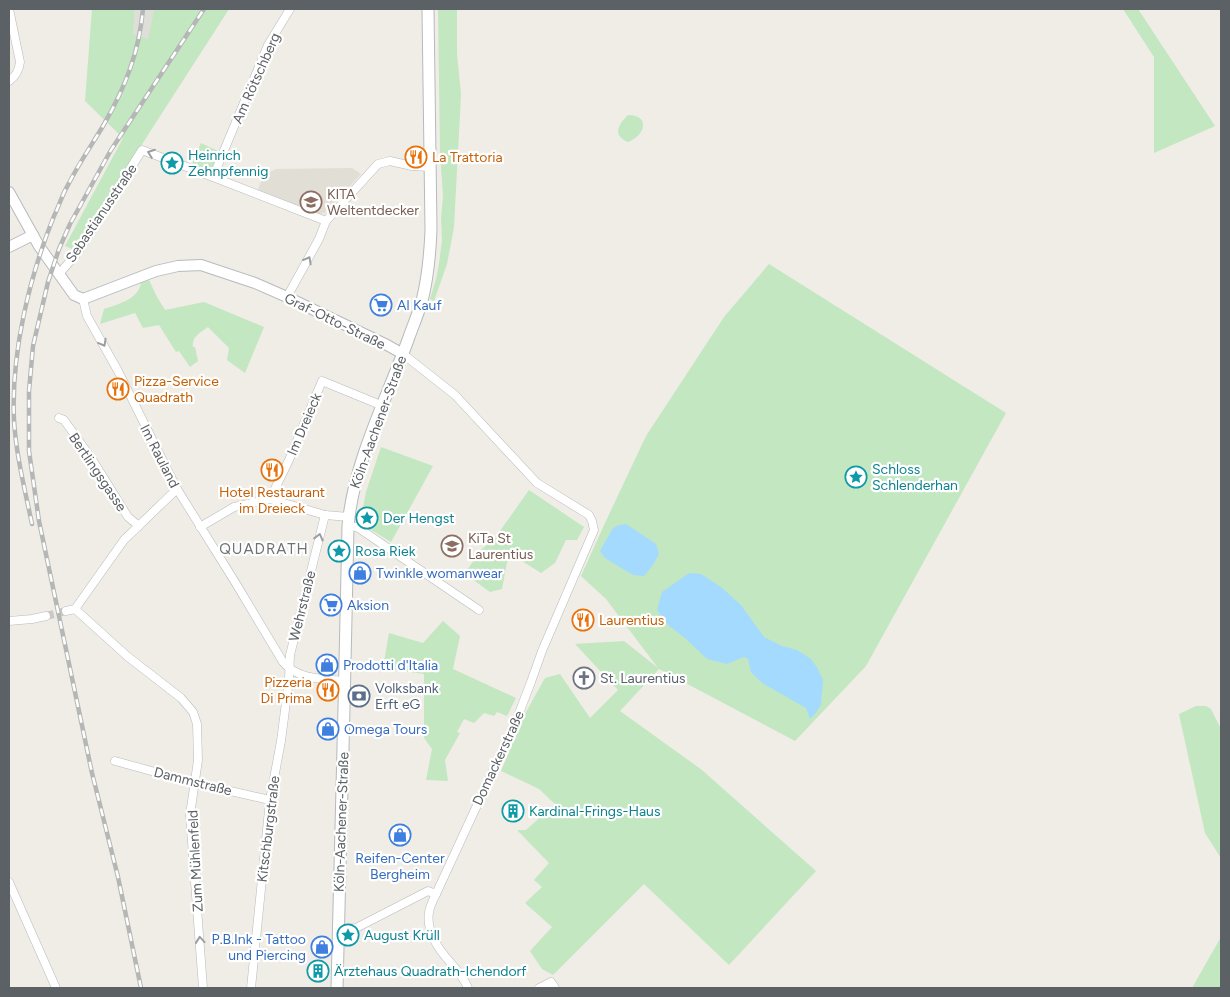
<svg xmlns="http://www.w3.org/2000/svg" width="1230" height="997" font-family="Figtree,sans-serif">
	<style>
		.industrial { fill: #e0ded9 }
		.education { fill: #e1ded6 }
		.green { fill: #c2e7c1 }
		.water { fill: #a5daff }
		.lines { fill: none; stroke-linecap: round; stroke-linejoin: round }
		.minor-tunnel { stroke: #cacac5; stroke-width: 8; stroke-dasharray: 8 4; stroke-linecap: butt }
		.minor-casing { stroke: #b7babf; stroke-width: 9 }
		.tertiary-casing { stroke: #b7babf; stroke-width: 12 }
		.secondary-casing { stroke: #b6babf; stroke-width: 13 }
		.minor { stroke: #fff; stroke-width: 8 }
		.tertiary { stroke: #fff; stroke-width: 10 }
		.secondary { stroke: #fff; stroke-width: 11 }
		.rail-casing { stroke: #b5b6b6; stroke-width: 4.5 }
		.rail { stroke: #fff; stroke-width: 2.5; stroke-dasharray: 8; stroke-linecap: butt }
		.oneway { stroke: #9da0a3 }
		.labels { text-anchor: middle; stroke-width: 4.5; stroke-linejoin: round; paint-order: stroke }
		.street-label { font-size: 14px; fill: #5c6165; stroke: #fff }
		.culture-label { font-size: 14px; fill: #0d838f; stroke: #fff; text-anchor: start }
		.food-label { font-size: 14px; fill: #c56008; stroke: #fff; text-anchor: start }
		.education-label { font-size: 14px; fill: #785e54; stroke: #fff; text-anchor: start }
		.shop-label { font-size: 14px; fill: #366cbe; stroke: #fff; text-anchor: start }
		.worship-label { font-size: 14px; fill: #5b616d; stroke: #fff; text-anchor: start }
		.service-label { font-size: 14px; fill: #4e5e75; stroke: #fff; text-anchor: start }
		.neighbourhood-label { font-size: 15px; letter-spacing: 1px; fill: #6d7377; stroke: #fff }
	</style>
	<rect width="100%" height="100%" fill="#efede5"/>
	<path class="industrial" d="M135 9H154L148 40 133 34Z"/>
	<path class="education" d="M352 168 361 174 325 213 319 214 258 190 261 181 266 174 276 169Z"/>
	<g class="green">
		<path d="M92 9H135L133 34 148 39 154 9H229L137 152 76 251 65 246 123 138 85 101Z"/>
		<path d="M438 9H457V54L461 94 454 227 447 264 434 301 430 299 436 279 439 264 442 240 441 218 443 196 440 152Z"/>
		<path d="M1123 9H1138L1215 126 1154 153V57Z"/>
		<path d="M628 115C651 115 645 136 628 142 612 135 618 125 628 115Z"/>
		<path d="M201 143 220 152 212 173 192 164Z"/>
		<path d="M769 264 1006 413 866 666 795 741 659 669 620 711 702 770 816 871 729 965 644 884 553 975 542 969 530 951 552 927 525 903 542 887 534 880 549 863 517 830H526L555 804 539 789 501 771 526 712 545 678 560 674 590 718 618 690 575 644 624 641 658 668 606 599 581 576 605 523 646 436 724 317Z"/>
		<path d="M149 280 157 297 165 310 204 302 264 327 245 373 227 360 229 348 208 327C201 332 191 337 193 347H195L198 361 190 367 179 351 176 352 159 325 143 328 135 313 100 324 104 309C118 304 138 300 141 283Z"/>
		<path d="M381 447 433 466 391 542 360 523 366 492Z"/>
		<path d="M529 490 584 527 577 540H566L555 563 541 573 514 556 507 562 502 589 490 592 468 576 467 570 482 549 495 538Z"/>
		<path d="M443 621 460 636 453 669 516 698 507 716 497 712 494 716 484 713 474 723 464 719 457 732 460 733 445 760 448 781 426 780 432 749 424 738V674L383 668 389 633 423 643Z"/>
		<path d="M1196 706H1206L1211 709 1221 729V858L1205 833 1179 714Z"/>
		<path d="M1221 937V988H1192Z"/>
	</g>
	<g class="water">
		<path d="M626 524 656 544 659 554 653 565 644 576 633 575 605 558 600 551 613 528 619 525Z"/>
		<path d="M689 573 701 574 721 587 741 605 764 637 782 646 797 650 811 659 818 669 823 680 821 705 815 714 810 719 806 708 762 683 751 672 748 659 744 657 727 664 707 659 685 638 668 625 657 610 662 592Z"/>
	</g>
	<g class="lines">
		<path class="minor-tunnel" d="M46 616 66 611"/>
		<g class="minor-casing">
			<g id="minor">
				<path d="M9 81C16 76 19 71 20 62L9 9"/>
				<path d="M213 177 268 45 290 9"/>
				<path d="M59 274 78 252 142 150 213 177 326 221"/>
				<path d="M287 297 319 239 326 221 378 164 390 161 412 166 430 167"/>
				<path d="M83 299 87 316 118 371 177 489 235 582 283 662C298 680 323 679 345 681"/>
				<path d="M403 354 455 395 537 483 589 515 592 521 594 530 542 651 531 682 516 721 436 894C433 900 430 906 429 912 426 931 438 949 450 962 457 970 464 978 468 988"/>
				<path d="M59 418 64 420 92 459 128 517 139 526"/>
				<path d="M270 499 289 460 322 381 383 406"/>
				<path d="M348 526 357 527 479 610"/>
				<path d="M200 527 234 507 270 499 325 515 349 517"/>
				<path d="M75 609 127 656 181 698 193 712 197 724 198 760 190 815 203 988"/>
				<path d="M66 611 75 609 124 540 177 489"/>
				<path d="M9 621 32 619 46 616"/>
				<path d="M115 761 195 783 270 800"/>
				<path d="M9 882 56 988"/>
				<path d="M338 929 356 928 428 891 436 894"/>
				<path d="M251 988 270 800 281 741 289 679 290 655 325 515"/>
				<path d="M539 988 551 982 555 988"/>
			</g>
		</g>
		<g class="tertiary-casing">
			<g id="tertiary">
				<path d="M9 192 39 246 74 295 83 299 156 271 178 266 201 265 255 283 287 297 387 345 403 354"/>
				<path d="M9 247 33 235"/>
			</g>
		</g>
		<g class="secondary-casing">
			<path id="secondary" d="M337 988 344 708 348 526C354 460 387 399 409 337 413 326 418 314 422 301 428 277 430 255 431 230L428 9"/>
		</g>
		<use href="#minor" class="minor"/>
		<use href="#tertiary" class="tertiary"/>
		<use href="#secondary" class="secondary"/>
		<g class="rail-casing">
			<g id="rail">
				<path d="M32 524C25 490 16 455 14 420 11 353 29 278 54 216 59 206 62 195 68 185 78 165 91 146 103 126 125 88 139 53 143 9"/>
				<path d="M141 988 118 877 92 773 39 521 29 451V391L33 346 48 282 59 249 70 224 111 150 204 9"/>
			</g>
		</g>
		<use href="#rail" class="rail"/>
	</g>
	<defs><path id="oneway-chevron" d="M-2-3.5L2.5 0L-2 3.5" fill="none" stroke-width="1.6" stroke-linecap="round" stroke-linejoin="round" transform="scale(1.25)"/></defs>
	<g class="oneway">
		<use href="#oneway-chevron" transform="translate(151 153) rotate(-160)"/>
		<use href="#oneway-chevron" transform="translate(308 260) rotate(-61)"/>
		<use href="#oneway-chevron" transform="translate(103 343) rotate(61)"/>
		<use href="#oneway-chevron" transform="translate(319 537) rotate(-76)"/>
		<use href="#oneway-chevron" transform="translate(200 940) rotate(-95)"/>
	</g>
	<defs>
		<g id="restaurant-ring" transform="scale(1.125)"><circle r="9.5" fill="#fff" stroke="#e8710a" stroke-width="1.5"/><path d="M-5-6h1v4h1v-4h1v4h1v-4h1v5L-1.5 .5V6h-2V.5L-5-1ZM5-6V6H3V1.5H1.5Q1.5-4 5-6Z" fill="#e8710a"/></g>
		<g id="sight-ring" transform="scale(1.125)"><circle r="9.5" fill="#fff" stroke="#0f9aa8" stroke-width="1.5"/><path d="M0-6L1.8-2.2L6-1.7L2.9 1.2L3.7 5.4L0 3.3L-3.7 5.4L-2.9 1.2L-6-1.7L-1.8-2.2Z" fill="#0f9aa8"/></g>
		<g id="school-ring" transform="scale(1.125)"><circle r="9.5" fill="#fff" stroke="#8d6e63" stroke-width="1.5"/><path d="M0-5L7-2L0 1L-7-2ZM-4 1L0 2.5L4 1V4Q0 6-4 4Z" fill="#8d6e63"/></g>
		<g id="supermarket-ring" transform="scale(1.125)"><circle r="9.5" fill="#fff" stroke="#3f7fe0" stroke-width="1.5"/><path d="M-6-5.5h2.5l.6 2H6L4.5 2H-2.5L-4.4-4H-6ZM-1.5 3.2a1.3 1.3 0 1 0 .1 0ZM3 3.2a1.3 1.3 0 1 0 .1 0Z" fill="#3f7fe0"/></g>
		<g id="shop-ring" transform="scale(1.125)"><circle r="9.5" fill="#fff" stroke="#3f7fe0" stroke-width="1.5"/><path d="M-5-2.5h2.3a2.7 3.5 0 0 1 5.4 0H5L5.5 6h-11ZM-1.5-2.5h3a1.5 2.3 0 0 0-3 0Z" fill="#3f7fe0"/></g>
		<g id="church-ring" transform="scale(1.125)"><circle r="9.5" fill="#fff" stroke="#6b7280" stroke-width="1.5"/><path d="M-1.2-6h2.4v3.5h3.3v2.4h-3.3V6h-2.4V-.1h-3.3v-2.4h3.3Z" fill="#6b7280"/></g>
		<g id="bank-ring" transform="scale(1.125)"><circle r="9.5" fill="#fff" stroke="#5c6f8a" stroke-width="1.5"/><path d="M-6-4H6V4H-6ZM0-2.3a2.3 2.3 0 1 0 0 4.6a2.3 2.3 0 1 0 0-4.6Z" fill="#5c6f8a"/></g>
		<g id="building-ring" transform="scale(1.125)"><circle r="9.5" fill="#fff" stroke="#0f9aa8" stroke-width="1.5"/><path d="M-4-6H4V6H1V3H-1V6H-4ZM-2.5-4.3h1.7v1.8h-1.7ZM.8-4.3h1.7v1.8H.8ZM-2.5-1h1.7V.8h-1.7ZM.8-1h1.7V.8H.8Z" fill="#0f9aa8"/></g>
	</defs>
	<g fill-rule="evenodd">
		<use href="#restaurant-ring" x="416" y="157"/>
		<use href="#sight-ring" x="172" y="163"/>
		<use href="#school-ring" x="311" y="202"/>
		<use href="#supermarket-ring" x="381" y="305"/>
		<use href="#restaurant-ring" x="118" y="389"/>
		<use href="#restaurant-ring" x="272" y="470"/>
		<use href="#sight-ring" x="856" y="477"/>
		<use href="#sight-ring" x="367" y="518"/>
		<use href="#school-ring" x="452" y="546"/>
		<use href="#sight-ring" x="339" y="551"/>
		<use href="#shop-ring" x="360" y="573"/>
		<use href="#supermarket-ring" x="331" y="605"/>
		<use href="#restaurant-ring" x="583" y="620"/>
		<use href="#shop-ring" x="327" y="665"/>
		<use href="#church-ring" x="584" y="678"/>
		<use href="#restaurant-ring" x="328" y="690"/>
		<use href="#bank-ring" x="359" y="696"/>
		<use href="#shop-ring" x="328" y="729"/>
		<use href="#building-ring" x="513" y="811"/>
		<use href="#shop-ring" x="400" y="835"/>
		<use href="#sight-ring" x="348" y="935"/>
		<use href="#shop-ring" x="322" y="947"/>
		<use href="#building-ring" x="318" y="971"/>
	</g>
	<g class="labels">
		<g class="street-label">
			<text transform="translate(256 78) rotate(-66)" y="5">Am Rötschberg</text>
			<text transform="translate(101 213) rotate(-56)" y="5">Sebastianusstraße</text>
			<text transform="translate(335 321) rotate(26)" y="5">Graf-Otto-Straße</text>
			<text transform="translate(378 422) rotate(-70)" y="5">Köln-Aachener-Straße</text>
			<text transform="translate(304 424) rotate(-67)" y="5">Im Dreieck</text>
			<text transform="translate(160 456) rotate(63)" y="5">Im Rauland</text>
			<text transform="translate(98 472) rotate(56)" y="5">Bertlingsgasse</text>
			<text transform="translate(302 606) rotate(-76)" y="5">Wehrstraße</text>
			<text transform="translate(498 758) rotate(-65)" y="5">Domackerstraße</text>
			<text transform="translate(193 781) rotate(14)" y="5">Dammstraße</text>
			<text transform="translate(341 822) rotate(-88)" y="5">Köln-Aachener-Straße</text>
			<text transform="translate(268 829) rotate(-83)" y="5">Kitschburgstraße</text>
			<text transform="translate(195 861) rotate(-93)" y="5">Zum Mühlenfeld</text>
		</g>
		<g class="culture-label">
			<text x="188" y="160">Heinrich<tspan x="188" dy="16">Zehnpfennig</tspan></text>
			<text x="872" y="474">Schloss<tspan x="872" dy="16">Schlenderhan</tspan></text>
			<text x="383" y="523">Der Hengst</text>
			<text x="355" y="556">Rosa Riek</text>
			<text x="529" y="816">Kardinal-Frings-Haus</text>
			<text x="364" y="940">August Krüll</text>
			<text x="334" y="976">Ärztehaus Quadrath-Ichendorf</text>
		</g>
		<g class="food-label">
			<text x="432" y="162">La Trattoria</text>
			<text x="134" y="386">Pizza-Service<tspan x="134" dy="16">Quadrath</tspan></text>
			<text x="272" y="497" text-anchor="middle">Hotel Restaurant<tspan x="272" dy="16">im Dreieck</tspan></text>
			<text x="599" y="625">Laurentius</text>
			<text x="312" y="687" text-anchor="end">Pizzeria<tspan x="312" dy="16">Di Prima</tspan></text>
		</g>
		<g class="education-label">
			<text x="327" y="199">KITA<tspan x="327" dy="16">Weltentdecker</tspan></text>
			<text x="468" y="543">KiTa St<tspan x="468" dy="16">Laurentius</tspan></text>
		</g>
		<g class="shop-label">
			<text x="397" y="310">Al Kauf</text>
			<text x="376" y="578">Twinkle womanwear</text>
			<text x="347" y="610">Aksion</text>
			<text x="343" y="670">Prodotti d'Italia</text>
			<text x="344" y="734">Omega Tours</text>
			<text x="400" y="863" text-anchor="middle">Reifen-Center<tspan x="400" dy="16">Bergheim</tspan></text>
			<text x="306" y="944" text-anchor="end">P.B.Ink - Tattoo<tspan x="306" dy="16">und Piercing</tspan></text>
		</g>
		<g class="worship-label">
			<text x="600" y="683">St. Laurentius</text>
		</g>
		<g class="service-label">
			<text x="375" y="693">Volksbank<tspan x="375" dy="16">Erft eG</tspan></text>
		</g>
		<g class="neighbourhood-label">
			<text x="264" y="554">QUADRATH</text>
		</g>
	</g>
	<rect width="1230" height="997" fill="none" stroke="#5c6165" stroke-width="20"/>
</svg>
